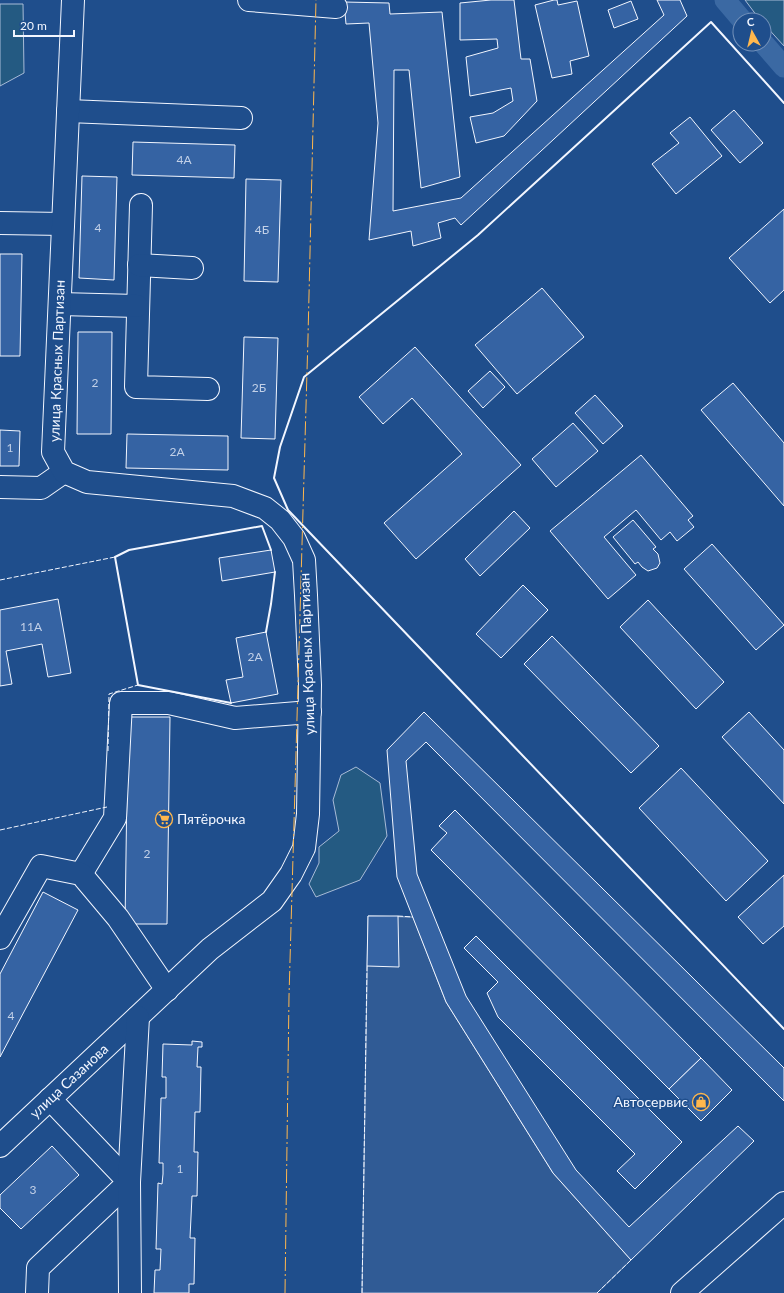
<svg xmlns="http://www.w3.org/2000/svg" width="784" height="1293" font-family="Lato,sans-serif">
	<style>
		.green { fill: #245a82; stroke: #a8bbd7 }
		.parking { fill: #305b95; stroke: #a8bbd7 }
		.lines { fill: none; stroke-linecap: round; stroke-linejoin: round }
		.canal { stroke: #3b69a3; stroke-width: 21 }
		.building { fill: #3563a3; stroke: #f2f6ff }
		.minor-casing { stroke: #f2f6ff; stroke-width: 24 }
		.major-casing { stroke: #f2f6ff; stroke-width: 24 }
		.minor { stroke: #1f4e8c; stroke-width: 22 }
		.major { stroke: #1f4e8c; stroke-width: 22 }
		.fence { stroke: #f2f6ff; stroke-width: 1; stroke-dasharray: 5 2; stroke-linecap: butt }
		.wall { stroke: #f2f6ff; stroke-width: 2 }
		.power { stroke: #ffb74d; stroke-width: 1; stroke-dasharray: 14 3 2 3; stroke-linecap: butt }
		.labels { text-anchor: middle; stroke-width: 3; stroke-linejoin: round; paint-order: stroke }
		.number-label { font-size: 12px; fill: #c3d1e8 }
		.street-label { font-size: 14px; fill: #f2f6ff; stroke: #1f4e8c }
		.poi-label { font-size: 14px; fill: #f2f6ff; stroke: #1f4e8c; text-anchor: start }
	</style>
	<rect width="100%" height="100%" fill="#1f4e8c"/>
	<g class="green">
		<path d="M745 0H784V46L764 24V20H760Z"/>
		<path d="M0 4H23L24 73 0 86Z"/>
		<path d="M356 767 380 783 387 836 360 880 316 897 309 884 319 863V847L339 831 333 800 341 775Z"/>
	</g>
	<path class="parking" d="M368 916 413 917 446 1002 553 1173 631 1260 597 1293H362Z"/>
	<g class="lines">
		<g class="canal">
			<path d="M725 0 742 20"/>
			<path d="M764 44 784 67"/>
		</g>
	</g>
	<g class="building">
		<path d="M491 0H514L521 59H530L537 101 504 136 476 143 470 117 493 113 513 101 511 88 470 96 466 57 498 48 497 39 460 40V3Z"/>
		<path d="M554 0H557L558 5 577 1 589 56 570 61 572 74 552 78 535 5Z"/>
		<path d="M657 0H680L687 16 461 225 455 218 438 223 441 238 413 246 411 231 369 240 378 123 369 23 346 24 344 2 389 3 390 14 442 12 460 177 421 188 409 70H394L393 211 461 198 664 15Z"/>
		<path d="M631 1 638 19 614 28 608 10Z"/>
		<path d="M734 110 763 143 740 163 711 130Z"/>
		<path d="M690 117 722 156 676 194 652 164 679 143 670 133Z"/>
		<path d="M133 142 235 145 234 178 132 175Z"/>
		<path d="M82 176 117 177 114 280 79 278Z"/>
		<path d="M246 179 281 180 278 282 244 281Z"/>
		<path d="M784 209V290L770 303 729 258Z"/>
		<path d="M0 254H22L20 356H0Z"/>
		<path d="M542 288 584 337 517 394 475 345Z"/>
		<path d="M78 332H112L111 434H77Z"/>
		<path d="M244 337 278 338 275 439 241 438Z"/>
		<path d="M415 347 521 465 416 559 384 523 462 454 412 398 383 424 359 397Z"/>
		<path d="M490 371 505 387 483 408 468 391Z"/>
		<path d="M733 383 784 443V506L701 410Z"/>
		<path d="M595 395 623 426 603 444 575 413Z"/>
		<path d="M573 423 598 451 556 487 532 459Z"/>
		<path d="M0 430 20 431 19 466H0Z"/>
		<path d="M127 434 228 436V470L126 468Z"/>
		<path d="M641 455 693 516 688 520 694 527 677 541 670 532 661 540 636 510 604 537 636 575 608 599 550 531Z"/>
		<path d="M514 511 530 528 480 576 465 559Z"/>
		<path d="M633 520 656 547 653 549 658 554 660 563 657 568 648 571 642 567 638 562 635 564 613 537Z"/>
		<path d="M712 544 784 625 756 650 684 569Z"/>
		<path d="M271 550 275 572 222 581 219 558Z"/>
		<path d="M523 585 548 610 501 658 476 634Z"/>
		<path d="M58 599 71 673 48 677 42 644 6 651 12 684 0 686V610Z"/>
		<path d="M648 600 724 682 696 709 620 627Z"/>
		<path d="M266 632 278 694 231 703 226 680 243 677 236 638Z"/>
		<path d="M552 636 659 746 631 773 524 664Z"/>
		<path d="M424 712 784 1068V1101L426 742 406 761 417 874 466 996 576 1170 629 1227 738 1126 754 1141 631 1260 553 1173 446 1002 397 877 387 750Z"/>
		<path d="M749 712 784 750V804L722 737Z"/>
		<path d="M128 717H170L167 924H125Z"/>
		<path d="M681 768 768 861 726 901 639 808Z"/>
		<path d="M455 810 701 1058 669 1089 431 850 447 833 439 826Z"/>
		<path d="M784 875V926L763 944 738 917Z"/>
		<path d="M43 892 78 910 0 1057V974Z"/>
		<path d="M368 916H398L399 967 367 966Z"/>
		<path d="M476 936 682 1142 635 1189 617 1171 635 1154 498 1017 487 993 498 982 464 948Z"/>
		<path d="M192 1041 202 1042V1047H198L197 1067H201L200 1112H195L194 1152H198L197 1196H192L190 1238H195L194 1284H189V1293H154L155 1270H160L161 1249H156L158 1183 162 1184 163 1174V1163H159L161 1098H166V1077H162L163 1044 192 1045Z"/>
		<path d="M701 1058 732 1090 701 1121 669 1089Z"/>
		<path d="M52 1146 79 1175 21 1229 0 1208V1195Z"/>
	</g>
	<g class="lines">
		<g class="minor-casing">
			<g id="minor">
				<path d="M249 0 336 7"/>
				<path d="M68 111 241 118"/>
				<path d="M141 205 136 387 208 389"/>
				<path d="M0 223 63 224"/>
				<path d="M139 265 192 268"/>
				<path d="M60 304 137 306"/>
				<path d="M0 487 41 488 64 472"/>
				<path d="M81 874 115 818 121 703H169L235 718 310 712"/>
				<path d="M0 938 41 866 81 874 118 918 167 990"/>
				<path d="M0 1146 210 949 272 901 291 874 304 848 308 814 310 685 306 595 304 560 294 538 280 520 265 508 233 496 87 482 64 472 53 452 73 0"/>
				<path d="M37 1293 38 1268 129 1182 50 1099"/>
				<path d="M130 1293 129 1182 138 1017"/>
			</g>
		</g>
		<g class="major-casing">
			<path id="major" d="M682 1293 784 1203"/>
		</g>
		<use href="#minor" class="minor"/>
		<use href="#major" class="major"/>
		<g class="fence">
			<path d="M0 580 115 557"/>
			<path d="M108 751 109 694 138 685"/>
			<path d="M0 830 107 807"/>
			<path d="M398 916 413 917"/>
			<path d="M362 1293 367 966"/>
			<path d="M597 1293 631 1260"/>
		</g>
		<g class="wall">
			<path d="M784 103 711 22 478 235 304 377 280 447 274 478 288 510 784 1029"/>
			<path d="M266 632 271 604 275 572"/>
			<path d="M231 703 138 685 115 557 129 550 262 526 271 550"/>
		</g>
		<path class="power" d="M285 1293 289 996 308 337 316 0"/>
	</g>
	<defs>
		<g id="supermarket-ring" transform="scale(0.9)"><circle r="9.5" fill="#1f4e8c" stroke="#ffb74d" stroke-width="1.5"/><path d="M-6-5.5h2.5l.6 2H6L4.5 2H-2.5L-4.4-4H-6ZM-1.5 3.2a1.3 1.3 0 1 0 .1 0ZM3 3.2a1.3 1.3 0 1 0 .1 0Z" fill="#ffb74d"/></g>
		<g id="shop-ring" transform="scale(0.9)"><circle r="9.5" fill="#1f4e8c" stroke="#ffb74d" stroke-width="1.5"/><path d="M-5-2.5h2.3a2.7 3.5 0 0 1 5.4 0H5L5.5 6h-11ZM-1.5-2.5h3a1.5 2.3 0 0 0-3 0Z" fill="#ffb74d"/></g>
	</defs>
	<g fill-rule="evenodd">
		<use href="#supermarket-ring" x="164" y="819"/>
		<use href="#shop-ring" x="701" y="1102"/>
	</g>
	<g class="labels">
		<g class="number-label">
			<text x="184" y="164">4А</text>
			<text x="98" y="232">4</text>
			<text x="262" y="234">4Б</text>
			<text x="95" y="387">2</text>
			<text x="259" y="392">2Б</text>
			<text x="10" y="452">1</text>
			<text x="177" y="456">2А</text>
			<text x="31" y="631">11А</text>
			<text x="255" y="661">2А</text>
			<text x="147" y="858">2</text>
			<text x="11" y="1020">4</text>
			<text x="180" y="1173">1</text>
			<text x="33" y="1194">3</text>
		</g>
		<g class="street-label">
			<text transform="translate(57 361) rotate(-88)" y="5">улица Красных Партизан</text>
			<text transform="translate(307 654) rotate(-92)" y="5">улица Красных Партизан</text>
			<text transform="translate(69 1081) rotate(-43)" y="5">улица Сазанова</text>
		</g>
		<g class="poi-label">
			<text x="177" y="824">Пятёрочка</text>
			<text x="688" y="1107" text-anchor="end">Автосервис</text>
		</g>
	</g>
	<g transform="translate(752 32) rotate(352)"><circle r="19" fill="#1f4e8c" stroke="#7391ba"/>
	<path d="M0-3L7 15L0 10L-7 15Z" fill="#ffb74d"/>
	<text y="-6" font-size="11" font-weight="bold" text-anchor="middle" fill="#f2f6ff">С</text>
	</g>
	<path d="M14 30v6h60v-6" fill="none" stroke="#f2f6ff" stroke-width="2"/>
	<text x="20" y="30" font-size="12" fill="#f2f6ff" stroke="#1f4e8c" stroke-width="3" paint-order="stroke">20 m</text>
</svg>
